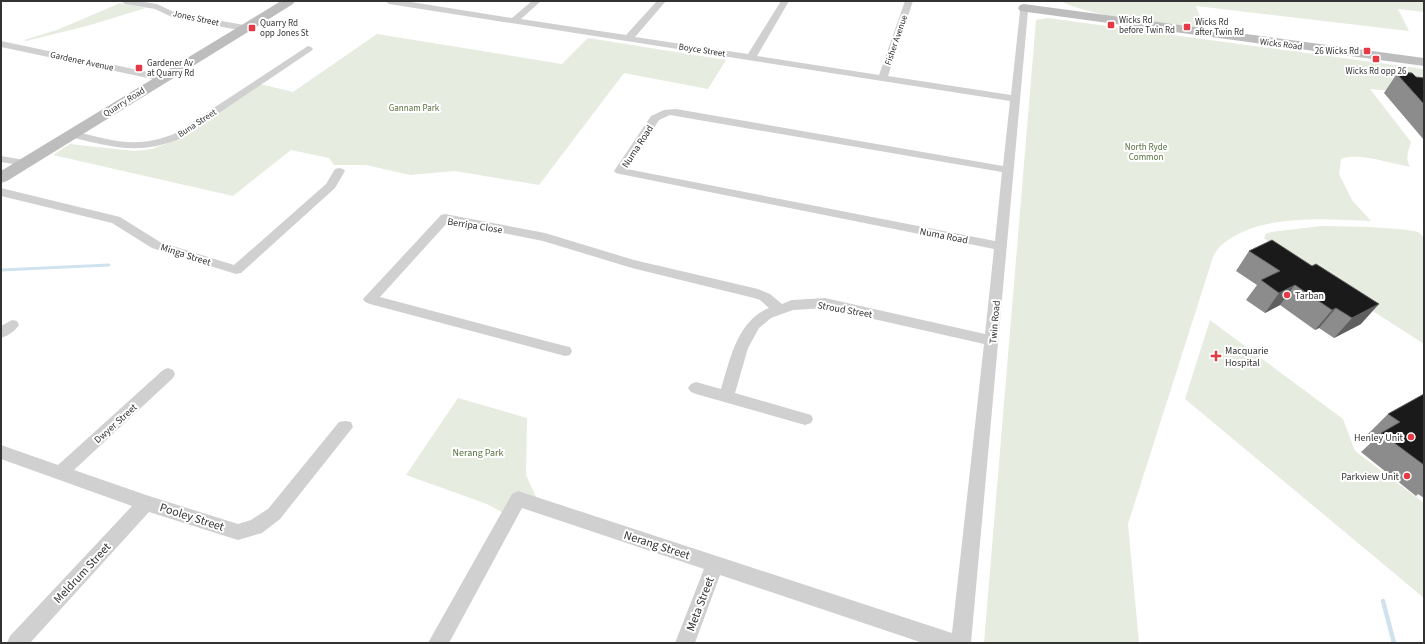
<svg xmlns="http://www.w3.org/2000/svg" width="1425" height="644" font-family="'Source Sans 3',sans-serif">
	<style>
		.green { fill: #e6ecdf }
		.lines { fill: none; stroke-linecap: round; stroke-linejoin: round }
		.stream-far1 { stroke: #cfe2ee; stroke-width: 3 }
		.stream { stroke: #cfe2ee; stroke-width: 4.5 }
		.street { fill: #d0d0d0; fill-rule: evenodd }
		.secondary { fill: #bdbdbd; fill-rule: evenodd }
		.wall { fill: #8c8c8c }
		.shaded-wall { fill: #5f5f5f }
		.building { fill: #1a1a1a; stroke: #5f5f5f }
		.poi-dot { fill: #e63946; stroke: #fff; stroke-width: 1.5 }
		.labels { text-anchor: middle; stroke-width: 4; stroke-linejoin: round; paint-order: stroke }
		.far-street-label { font-size: 9px; fill: #333; stroke: #fff }
		.far-poi-label { font-size: 9px; fill: #333; stroke: #fff; text-anchor: start }
		.far-park-label { font-size: 9px; fill: #56703f; stroke: #fff }
		.street-label { font-size: 10px; fill: #333; stroke: #fff }
		.poi-label { font-size: 10px; fill: #333; stroke: #fff; text-anchor: start }
		.park-label { font-size: 10px; fill: #56703f; stroke: #fff }
		.near-street-label { font-size: 12px; fill: #333; stroke: #fff }
	</style>
	<rect width="100%" height="100%" fill="#fff"/>
	<g class="green">
		<path d="M1060 1H1424V12L1398 9 1409 31 1196 6 1204 28C1161 23 1098 19 1060 1Z"/>
		<path d="M120 3 146 8 87 26 26 41 24 40 57 30Z"/>
		<path d="M1048 18 1424 69V94L1370 89 1411 142C1408 152 1405 158 1410 167 1392 164 1358 152 1341 159L1339 174 1352 200 1371 221C1326 219 1262 213 1224 243 1219 246 1216 252 1213 257L1128 524 1139 643H984L1036 20Z"/>
		<path d="M377 34 562 64 588 38 726 60 708 89 624 73 539 185 455 171 410 175 366 165H334L329 158 291 150 233 196 53 155 70 144 134 151 152 149 181 138 260 84 293 92Z"/>
		<path d="M1321 226C1336 226 1410 227 1420 233 1420 234 1424 238 1424 238V344L1272 246 1264 238 1266 234 1271 232Z"/>
		<path d="M1210 320 1343 419 1355 451 1424 503V598L1185 399Z"/>
		<path d="M458 398 527 418 526 475 540 506 518 499 509 516 487 504 406 475Z"/>
	</g>
	<g class="lines">
		<path class="stream-far1" d="M1 270 109 265"/>
		<path class="stream" d="M1383 601 1394 643"/>
		<g class="street">
			<path d="M121 1H138L157 4 176 13 244 25 248 28 244 31 174 18 155 9 125 4Z"/>
			<path d="M385 1H405L512 18 532 1H541L521 19 626 35 657 1H666L635 37 748 54 781 1H789L757 56 879 75 905 1H913L888 76 1011 95 1020 11 1021 9H1027L1028 11 971 643H923L720 575 695 643H675L704 569 522 508 449 643H428L512 494 518 491 952 633 984 344 825 308 793 310 771 318 759 328 748 348 735 393 811 415 813 419 811 423 805 425 696 394 691 392 688 388 691 384 696 382 721 389C730 360 737 321 769 308L760 300 754 298 632 268 543 241 448 222 380 297 565 346 570 347 572 351 570 355 565 356 370 304 365 302 363 299 441 215 445 214 545 233 634 260 758 289 770 294 782 304 792 300 825 298 985 334 994 249 620 174 616 173 614 171 651 116 664 110 676 109 1003 166 1010 101 389 4ZM670 115 1002 172 995 241 627 169 659 120Z"/>
			<path d="M1 41 162 75 167 78 162 81 1 47Z"/>
			<path d="M308 46 311 47 313 49 311 51 182 138C137 156 112 147 67 136L66 134 71 131C111 139 133 150 174 134Z"/>
			<path d="M1 156 25 160 31 163 25 166 1 162Z"/>
			<path d="M339 168 343 169 345 171 335 188 241 273 236 274 152 248 112 223 1 196V188L120 217 160 242 234 265 326 184 335 169Z"/>
			<path d="M12 320 17 321 19 325C15 331 8 336 1 338V326Z"/>
			<path d="M168 368 173 370 175 374 173 378 74 470 146 495 238 524 251 520 268 509 339 422 345 421 351 422 353 427 280 519 262 533 238 540 149 512 30 643H7L10 636 132 506 1 459V445L58 465 163 370Z"/>
		</g>
		<g class="secondary">
			<path d="M281 1H295L293 4 7 181 1 183V171Z"/>
			<path d="M1024 4 1424 58V66L1020 11 1018 8 1020 5Z"/>
		</g>
	</g>
	<g class="wall">
		<path d="M1398 72 1416 77 1424 78V140L1384 93Z"/>
		<path d="M1249 251 1361 324 1334 338 1319 328 1315 330 1280 305 1265 313 1246 300 1257 285 1236 271Z"/>
		<path d="M1424 394V498L1418 494 1416 496 1361 452 1375 439 1368 434 1388 414Z"/>
	</g>
	<g class="shaded-wall">
		<path d="M1295 285 1280 305 1265 313 1279 293Z"/>
		<path d="M1379 304 1361 324 1334 338 1352 318Z"/>
		<path d="M1336 308 1319 328 1315 330 1332 310Z"/>
	</g>
	<g class="building">
		<path d="M1398 72 1412 73 1416 77 1424 78V104L1397 74 1400 75Z"/>
		<path d="M1272 240 1312 266 1316 264 1379 304 1352 318 1336 308 1332 310 1295 285 1279 293 1261 280 1280 271 1249 251Z"/>
		<path d="M1424 394V465L1381 433 1400 422 1388 414Z"/>
	</g>
	<g class="poi-dot">
		<rect x="1107" y="21" width="8" height="8" rx="2"/>
		<rect x="1183" y="23" width="8" height="8" rx="2"/>
		<rect x="248" y="24" width="8" height="8" rx="2"/>
		<rect x="1363" y="47" width="8" height="8" rx="2"/>
		<rect x="1372" y="55" width="8" height="8" rx="2"/>
		<rect x="135" y="64" width="8" height="8" rx="2"/>
		<circle cx="1287" cy="295" r="4"/>
		<path d="M1214 350h4v4h4v4h-4v4h-4v-4h-4v-4h4z"/>
		<circle cx="1411" cy="437" r="4"/>
		<circle cx="1407" cy="476" r="4"/>
	</g>
	<g class="labels">
		<g class="far-street-label">
			<text transform="translate(196 18) rotate(12)" y="3">Jones Street</text>
			<text transform="translate(896 40) rotate(-71)" y="3">Fisher Avenue</text>
			<text transform="translate(1281 44) rotate(7)" y="3">Wicks Road</text>
			<text transform="translate(702 50) rotate(9)" y="3">Boyce Street</text>
			<text transform="translate(82 61) rotate(12)" y="3">Gardener Avenue</text>
			<text transform="translate(124 102) rotate(-32)" y="3">Quarry Road</text>
			<text transform="translate(197 123) rotate(-33)" y="3">Buna Street</text>
		</g>
		<g class="far-poi-label">
			<text x="1119" y="23">Wicks Rd<tspan x="1119" dy="10">before Twin Rd</tspan></text>
			<text x="1195" y="25">Wicks Rd<tspan x="1195" dy="10">after Twin Rd</tspan></text>
			<text x="260" y="26">Quarry Rd<tspan x="260" dy="10">opp Jones St</tspan></text>
			<text x="1359" y="54" text-anchor="end">26 Wicks Rd</text>
			<text x="147" y="66">Gardener Av<tspan x="147" dy="10">at Quarry Rd</tspan></text>
			<text x="1376" y="74" text-anchor="middle">Wicks Rd opp 26</text>
		</g>
		<g class="far-park-label">
			<text x="414" y="111">Gannam Park</text>
			<text x="1146" y="150">North Ryde<tspan x="1146" dy="10">Common</tspan></text>
		</g>
		<g class="street-label">
			<text transform="translate(637 146) rotate(-57)" y="4">Numa Road</text>
			<text transform="translate(475 225) rotate(9)" y="4">Berripa Close</text>
			<text transform="translate(944 235) rotate(11)" y="4">Numa Road</text>
			<text transform="translate(186 254) rotate(18)" y="4">Minga Street</text>
			<text transform="translate(845 309) rotate(10)" y="4">Stroud Street</text>
			<text transform="translate(994 322) rotate(-85)" y="4">Twin Road</text>
			<text transform="translate(115 423) rotate(-42)" y="4">Dwyer Street</text>
		</g>
		<g class="poi-label">
			<text x="1295" y="299">Tarban</text>
			<text x="1225" y="354">Macquarie<tspan x="1225" dy="12">Hospital</tspan></text>
			<text x="1403" y="441" text-anchor="end">Henley Unit</text>
			<text x="1399" y="480" text-anchor="end">Parkview Unit</text>
		</g>
		<g class="park-label">
			<text x="478" y="456">Nerang Park</text>
		</g>
		<g class="near-street-label">
			<text transform="translate(192 517) rotate(18)" y="4">Pooley Street</text>
			<text transform="translate(657 545) rotate(18)" y="4">Nerang Street</text>
			<text transform="translate(82 573) rotate(-47)" y="4">Meldrum Street</text>
			<text transform="translate(700 604) rotate(-69)" y="4">Meta Street</text>
		</g>
	</g>
	<rect width="1425" height="644" fill="none" stroke="#333333" stroke-width="4"/>
</svg>
